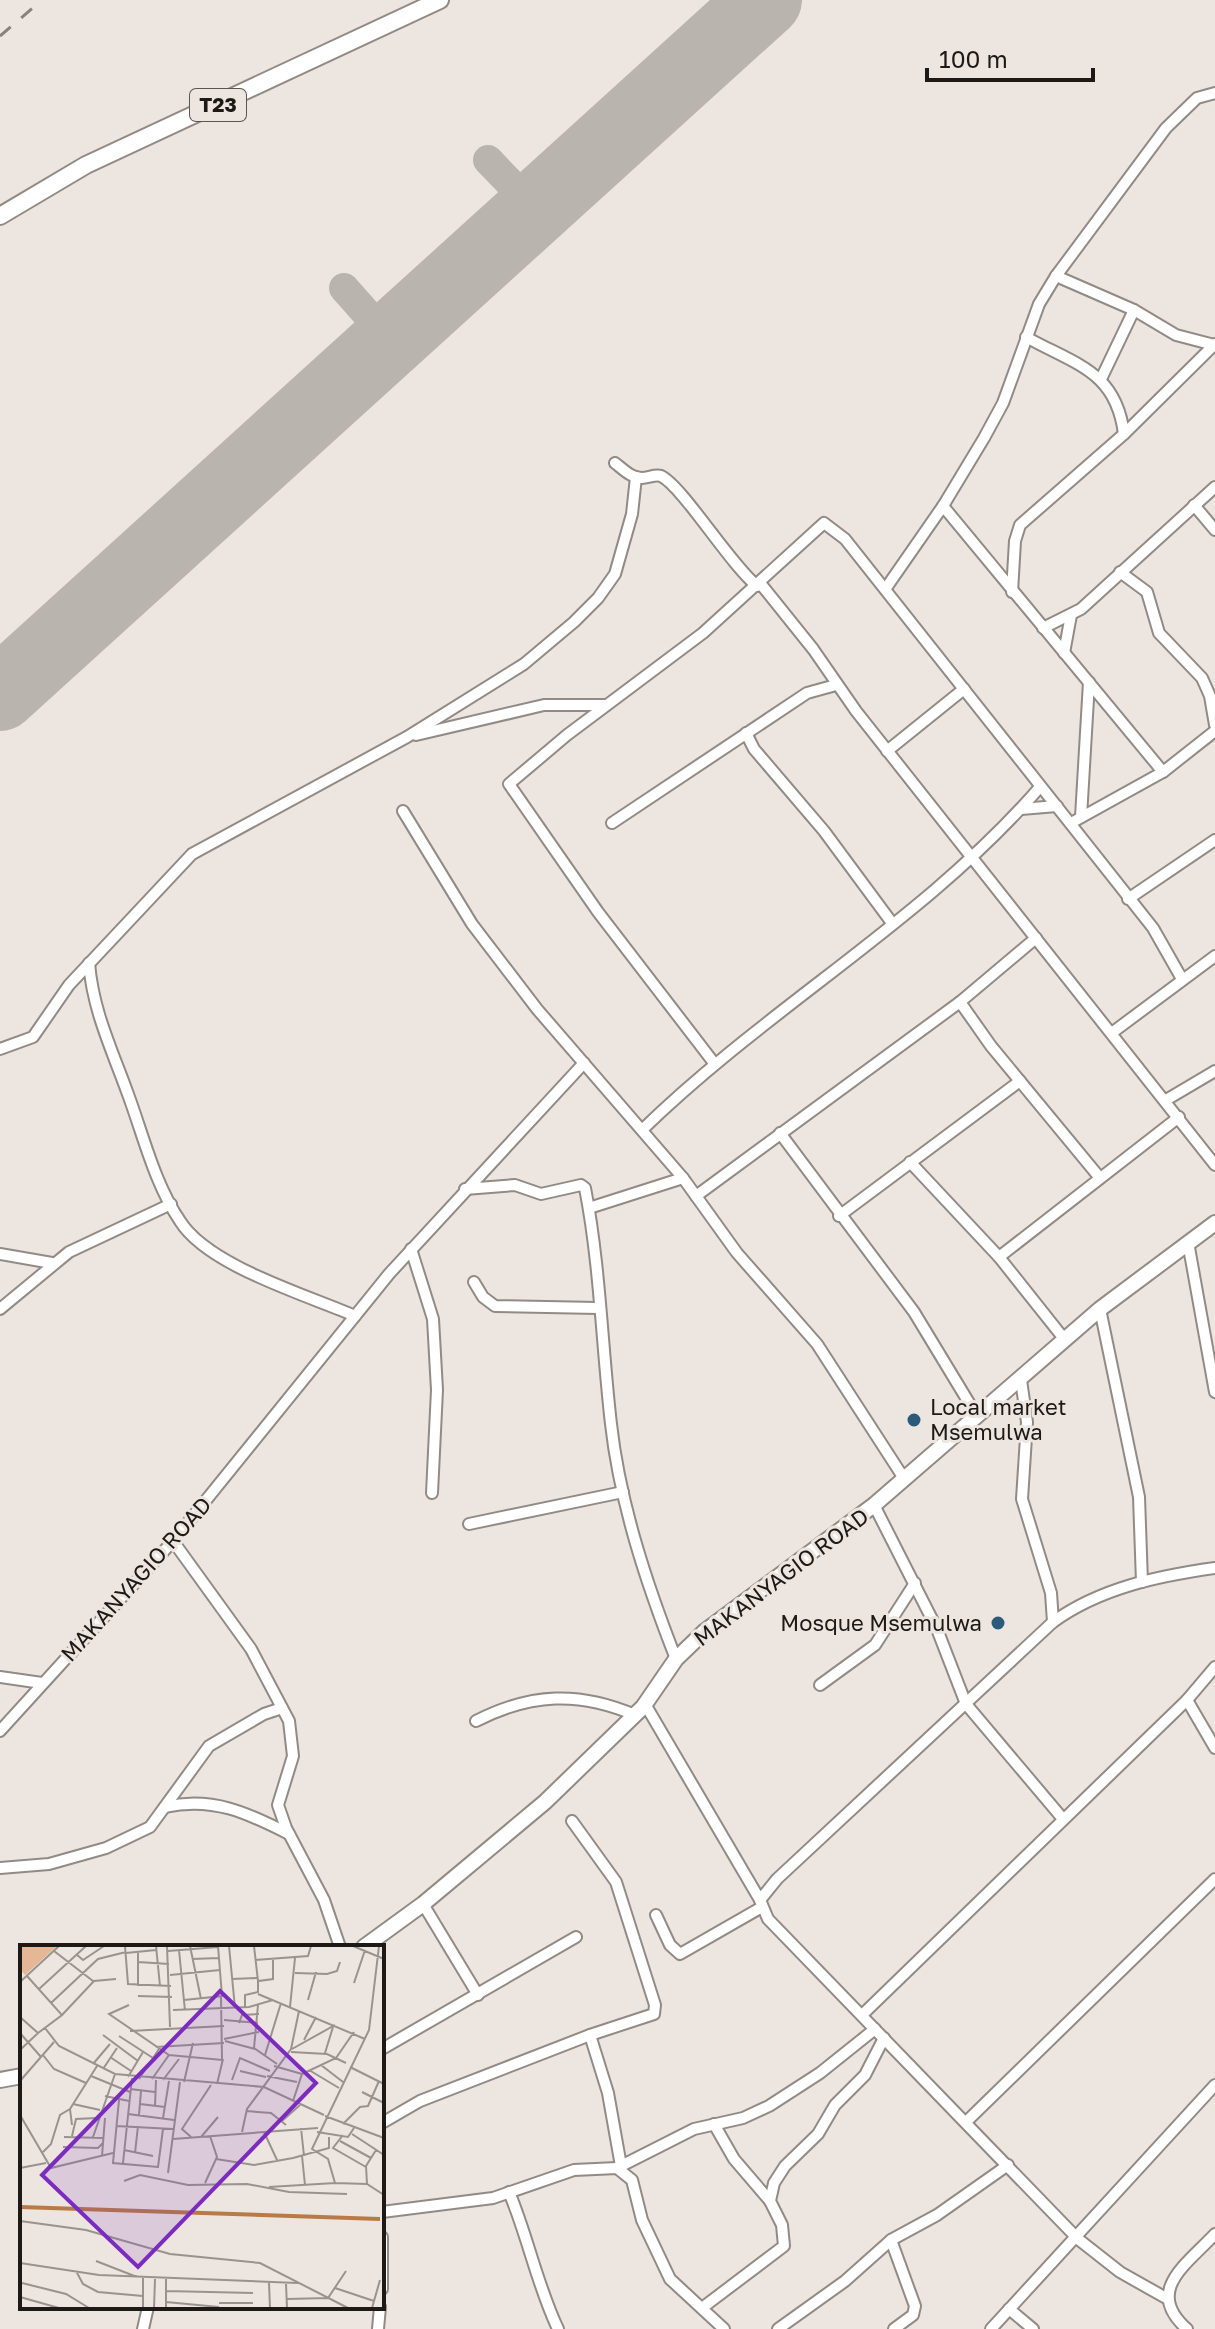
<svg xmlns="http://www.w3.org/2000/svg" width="1215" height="2329" font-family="'Golos Text',sans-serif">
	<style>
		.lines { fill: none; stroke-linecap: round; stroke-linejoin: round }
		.taxiway { stroke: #bab4ae; stroke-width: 30 }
		.runway { stroke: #bab4ae; stroke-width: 74 }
		.street-casing { stroke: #928a85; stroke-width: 14 }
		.secondary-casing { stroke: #928a85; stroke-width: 18 }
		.primary-casing { stroke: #928a85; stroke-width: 20 }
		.street { stroke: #fff; stroke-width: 10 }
		.secondary { stroke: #fff; stroke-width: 14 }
		.primary { stroke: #fff; stroke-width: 16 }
		.rail { stroke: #87827e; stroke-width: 3; stroke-dasharray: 14 14; stroke-linecap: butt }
		.poi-dot { fill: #2b5b7a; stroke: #ede5df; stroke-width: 3 }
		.labels { text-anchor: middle; stroke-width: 6; stroke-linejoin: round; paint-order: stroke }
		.shield { fill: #ede5df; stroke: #5b5653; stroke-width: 2 }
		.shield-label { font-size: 20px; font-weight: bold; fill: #1c1917 }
		.poi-label { font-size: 22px; fill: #1c1917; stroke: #ede5df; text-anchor: start }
		.street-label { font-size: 22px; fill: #1c1917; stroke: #ede5df }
		.inset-river { fill: none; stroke: #b87a47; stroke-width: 4 }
		.inset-road { fill: none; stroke: #99938f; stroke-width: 2 }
		.view { fill: #7b2cbf; fill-opacity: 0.15; stroke: #7b2cbf; stroke-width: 4 }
		.inset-edge { fill: none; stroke: #1c1917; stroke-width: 4 }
	</style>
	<rect width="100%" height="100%" fill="#ede5df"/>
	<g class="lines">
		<g class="taxiway">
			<path d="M488 160 535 209"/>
			<path d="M344 288 390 340"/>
		</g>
		<path class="runway" d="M0 694 765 0"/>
		<g class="street-casing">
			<g id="street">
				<path d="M1056 276 1134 310 1176 335 1214 345"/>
				<path d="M1026 337C1076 365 1116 371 1124 434"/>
				<path d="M1101 379 1134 310"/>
				<path d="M615 463C623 469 631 478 642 478 648 478 655 474 661 476 683 487 729 563 757 586"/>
				<path d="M1194 505 1215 530"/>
				<path d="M943 506 1163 772"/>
				<path d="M1120 572 1147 592 1159 633 1202 678 1210 696 1215 725"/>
				<path d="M760 583 813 649 856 711 1215 1165"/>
				<path d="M886 588 943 506 984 438 1003 403 1039 304 1056 276 1166 128 1197 98 1215 93"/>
				<path d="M1012 592 1015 541 1020 525 1124 434 1215 344"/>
				<path d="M1043 628 1081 609 1215 487"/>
				<path d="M1064 653 1071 615"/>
				<path d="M746 733 754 749 824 831 892 923"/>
				<path d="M416 735 544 705H606"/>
				<path d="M887 751 964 689"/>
				<path d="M1021 809 1057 806"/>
				<path d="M403 811 472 924 537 1009 683 1178 737 1253 817 1344 905 1480"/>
				<path d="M1081 817 1089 682"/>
				<path d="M612 823 807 693 836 685"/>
				<path d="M1071 823 1163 772 1215 731"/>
				<path d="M1128 899 1215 840"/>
				<path d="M89 963C93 1012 113 1052 129 1097 144 1138 155 1184 180 1221 208 1266 307 1295 355 1316"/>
				<path d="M960 1002 991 1046 1100 1178"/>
				<path d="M1113 1032 1215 956"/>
				<path d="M0 1049 33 1037 69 985 192 854 407 737 524 664 574 622 598 598 615 574 632 514 636 477"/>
				<path d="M714 1063 598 912 509 784 567 735 703 633 824 523 845 539 1153 928 1182 979"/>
				<path d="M1166 1100 1215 1071"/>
				<path d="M643 1129C768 1007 926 919 1040 787"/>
				<path d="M780 1133 914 1312 977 1416"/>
				<path d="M910 1162 999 1257 1065 1340"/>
				<path d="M465 1189 515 1185 541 1194 581 1185 585 1188C600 1264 602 1347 611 1424 620 1504 647 1585 676 1659"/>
				<path d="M696 1196 960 1002 1036 938"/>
				<path d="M589 1208 683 1178"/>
				<path d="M839 1216 1020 1081"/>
				<path d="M1188 1242 1215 1392"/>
				<path d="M411 1249 433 1319 437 1390 432 1493"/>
				<path d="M0 1254 52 1263"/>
				<path d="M999 1257 1179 1117"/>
				<path d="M474 1282 483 1297 495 1306 598 1308"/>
				<path d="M0 1309 69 1252 171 1204"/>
				<path d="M1100 1309 1139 1497 1142 1582"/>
				<path d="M1021 1380 1027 1422 1022 1499 1051 1593 1053 1622"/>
				<path d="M874 1505 937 1629 966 1704 1063 1819"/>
				<path d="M469 1524 623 1492"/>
				<path d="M173 1541 251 1649 289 1721 293 1756 278 1805 286 1828 324 1900 340 1947"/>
				<path d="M0 1677 42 1683"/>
				<path d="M820 1685 875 1645 915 1583"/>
				<path d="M1187 1700 1215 1748"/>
				<path d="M645 1704 760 1900"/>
				<path d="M476 1721C531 1693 579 1691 635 1715"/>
				<path d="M0 1731 173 1541 389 1274 584 1063"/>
				<path d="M165 1807C212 1796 248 1813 289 1834"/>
				<path d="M0 1868 49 1864 106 1848 150 1827 209 1746 264 1714 282 1708"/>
				<path d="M423 1904 478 1995"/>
				<path d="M656 1915 670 1945 680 1954 762 1907"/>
				<path d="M862 2015 1187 1700 1215 1667"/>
				<path d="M590 2035 608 2093 621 2166"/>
				<path d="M382 2049 576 1937"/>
				<path d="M967 2121 1215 1879"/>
				<path d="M382 2123 420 2101 590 2035 654 2014 655 2005 616 1882 572 1821"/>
				<path d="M714 2124 734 2159 770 2201"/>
				<path d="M617 2168 694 2129 743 2118 769 2106 820 2073 875 2029"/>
				<path d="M509 2192C528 2237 537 2285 558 2329"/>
				<path d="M382 2212 493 2198 574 2170 617 2168 632 2180 642 2220 670 2279 724 2329"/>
				<path d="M382 2237V2289"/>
				<path d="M891 2240 915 2306 913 2315 894 2329"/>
				<path d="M1166 2298 1120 2272 1078 2239 768 1919 760 1900 777 1879 1053 1622C1100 1588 1158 1576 1215 1568"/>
				<path d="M702 2308 784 2246 782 2225 770 2201 774 2183 785 2166 818 2134 835 2105 865 2075 884 2038"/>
				<path d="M1009 2309 1033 2329"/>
				<path d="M143 2329 148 2307"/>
				<path d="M378 2329 380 2307"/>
				<path d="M778 2329 845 2281 891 2240 937 2215 1008 2165"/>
				<path d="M991 2329 1215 2085"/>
				<path d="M1187 2329C1144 2291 1186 2265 1215 2234"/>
			</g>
		</g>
		<g class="secondary-casing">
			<g id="secondary">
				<path d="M364 1947 423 1904 545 1802 643 1707 676 1659 704 1632 874 1505 1100 1309 1215 1223"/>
				<path d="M0 2080 22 2076"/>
			</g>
		</g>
		<g class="primary-casing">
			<path id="primary" d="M0 216 86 165 440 0"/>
		</g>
		<use href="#street" class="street"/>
		<use href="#secondary" class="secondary"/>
		<use href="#primary" class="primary"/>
		<path class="rail" d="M0 36 42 0"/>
	</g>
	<g class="poi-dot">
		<circle cx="914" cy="1420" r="8"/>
		<circle cx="998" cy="1623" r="8"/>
	</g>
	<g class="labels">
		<rect class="shield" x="190" y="89" width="56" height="32" rx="6"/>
		<g class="shield-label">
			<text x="218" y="112">T23</text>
		</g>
		<g class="poi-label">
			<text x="930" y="1415">Local market<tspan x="930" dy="25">Msemulwa</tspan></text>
			<text x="982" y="1631" text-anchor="end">Mosque Msemulwa</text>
		</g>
		<g class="street-label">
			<text transform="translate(781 1577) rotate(-37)" y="8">MAKANYAGIO ROAD</text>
			<text transform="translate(136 1579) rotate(-48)" y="8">MAKANYAGIO ROAD</text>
		</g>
	</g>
	<g transform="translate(20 1945)">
		<rect width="364" height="364" fill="#ede5df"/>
		<path d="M0 1H37L5 30 0 24Z" fill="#e5b794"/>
		<path class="inset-river" d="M0 262 360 274"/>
		<path class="inset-road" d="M105 1 108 39 151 41M136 1 140 41M147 1 150 82M170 1 181 54M209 1 215 63M234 1 238 36 253 34V14M333 1 364 14M359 1 349 85 292 204 308 214 315 238 347 239 364 250M159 5 165 66M34 6 73 36M148 6 198 2M118 7V41M106 8 136 5M56 9 63 15 84 1M172 14 199 13M235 15 288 11 291 1M118 17 149 19M275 28 307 29 317 26 320 17M150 30 200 25M212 34 237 33M0 37 39 1M334 38 345 5M19 44 66 1M238 49 345 94M118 51 152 52M164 55 202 51 198 1M288 55 296 27M31 58 78 14 106 7M109 60 89 69 149 110 202 115 201 52M238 60 234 103 257 119M225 62V50L238 47V36M270 62 275 13M153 65 229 62 253 55M42 70 74 36 96 34M0 72 18 88 42 70 7 31M204 75 238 78M219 78 222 70 239 69M25 83 39 101 95 129 244 142 304 170M110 86 204 81M0 88 21 112M83 90 118 116M99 91 133 113M204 94 239 87M284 95 296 72M205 96 235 104M136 102 204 98M272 104 315 80M0 105 18 88M271 107 307 109 326 118M305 108 313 82M23 110 34 124 66 138M245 110 261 58M90 112 111 126M73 119 90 99M301 120 323 137M254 121 282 129M330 122 364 139M83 124 97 103M289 125 319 143M220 126 246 132M71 131 110 147M247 131 277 137M108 132 123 107M119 134 139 104M132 134 149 110M143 135 159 114M212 135 220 113 250 126M0 136 34 97M164 137 173 98M197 139 203 114M110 144 135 147M342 147 364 158M85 151 109 156M99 155 93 218 138 222 143 184M273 156 282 129 316 113 334 87M53 159 80 165M120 159 145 162M135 161 136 135M226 166 251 168 266 180M108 169 154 175M0 170 31 223 93 208M119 170 121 146M305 171 364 193M143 173 149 136M262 176 280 160M323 179 340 162 348 161 359 136M52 180 50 164 77 121M96 181 153 184M281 183 284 211M222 187 227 164 271 104 279 66M244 187 257 215M297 187 328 192 334 183M332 189 364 210M323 190 313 203 346 222M52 191 56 174 77 173M44 192 84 193M73 192 95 129M171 192 162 184 191 140M181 192 198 172M153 194 298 183M320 196 351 213M43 202 78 203 83 198M104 205 133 211M23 207 31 199 40 170 50 164M115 208 118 181M82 211 85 173M282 211 285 240M196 214 234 220 273 213 309 203V192M103 218 112 133M0 223 26 218M148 228 160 137M104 236 120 230 168 240 227 239 269 247 327 249M185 238 197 212 190 191M347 239 346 221 356 205M249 242 315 238M0 276 66 285 150 309 240 318 328 363M76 316 117 332M0 318 79 330 277 338M56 326 63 339 78 347 123 351M123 333V363M2 338 46 349 69 363M249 338 250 363M266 339 267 363M315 343 354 356M146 346 233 348M0 352 39 363M267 354 308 353 326 326M146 357 199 362M199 358H233M134 363 135 334M146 363V334M352 363 360 335"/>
		<path class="view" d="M200 46 296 138 118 322 22 230Z"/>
		<rect width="364" height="364" class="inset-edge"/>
	</g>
	<path d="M927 68v12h166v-12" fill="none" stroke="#1c1917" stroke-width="4"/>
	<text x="939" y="68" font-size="24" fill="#1c1917" stroke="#ede5df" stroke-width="6" paint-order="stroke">100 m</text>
</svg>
